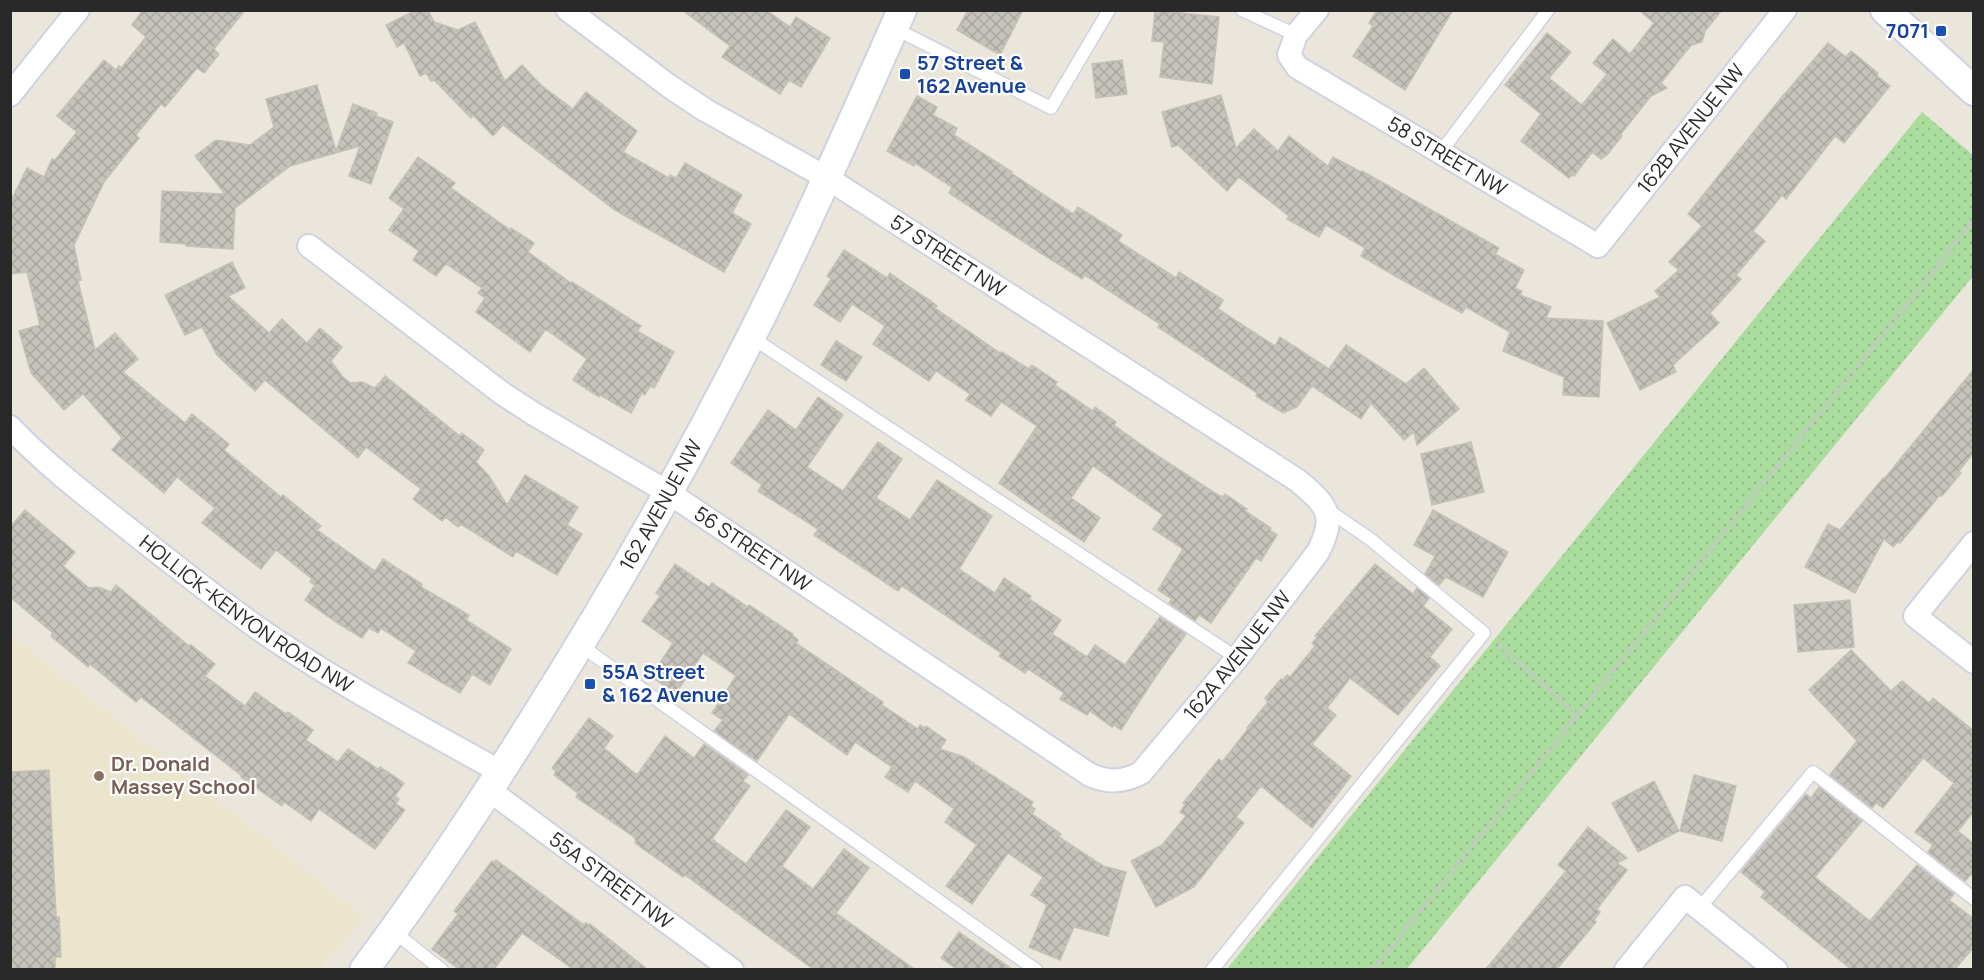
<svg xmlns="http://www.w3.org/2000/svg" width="1984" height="980" font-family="Manrope,sans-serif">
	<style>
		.education { fill: #eae5cc }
		.park { fill: url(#park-dots) }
		.building { fill: url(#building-cross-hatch); stroke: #c5c1b6; stroke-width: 1.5 }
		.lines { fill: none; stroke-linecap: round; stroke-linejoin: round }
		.service-casing { stroke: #d1d2e0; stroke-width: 15 }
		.minor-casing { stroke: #d1d2e0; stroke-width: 26 }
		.tertiary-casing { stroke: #d1d2e0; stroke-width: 32 }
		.path { stroke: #c7c7c7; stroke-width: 4; stroke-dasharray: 4.5 3; stroke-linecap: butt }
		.service { stroke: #fff; stroke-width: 12 }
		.minor { stroke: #fff; stroke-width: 22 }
		.tertiary { stroke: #fff; stroke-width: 28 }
		.transit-dot { fill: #1a4fb4; stroke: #fff; stroke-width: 2 }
		.education-dot { fill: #8d6e63; stroke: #fff; stroke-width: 2 }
		.labels { text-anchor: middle; stroke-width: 4.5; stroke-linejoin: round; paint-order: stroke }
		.transit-label { font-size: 20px; font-weight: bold; fill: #164399; stroke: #fff; text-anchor: start }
		.street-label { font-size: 20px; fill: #292929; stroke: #fff }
		.education-label { font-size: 20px; font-weight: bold; fill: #785e54; stroke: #fff; text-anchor: start }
	</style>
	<defs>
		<pattern id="park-dots" width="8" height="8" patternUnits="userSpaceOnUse" patternTransform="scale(1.5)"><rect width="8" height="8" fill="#a9dc9d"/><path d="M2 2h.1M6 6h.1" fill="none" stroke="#91bd87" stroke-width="1.8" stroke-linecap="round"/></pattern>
		<pattern id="building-cross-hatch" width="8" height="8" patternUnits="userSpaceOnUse" patternTransform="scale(1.5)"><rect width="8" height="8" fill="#c5c2bb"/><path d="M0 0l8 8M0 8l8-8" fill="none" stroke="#a9a7a1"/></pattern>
	</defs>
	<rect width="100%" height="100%" fill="#eae6dc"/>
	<path class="education" d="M10 634 365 918 320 969H11Z"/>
	<path class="park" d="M1922 112 1973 155V276L1407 969H1227Z"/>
	<g class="building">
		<path d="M143 10H245L214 49 219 54 204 73 197 68 165 107 161 104 136 135 139 138 104 182 74 245 81 280 78 281 95 350 115 333 138 359 123 372 185 423 192 414 229 444 224 450 281 497 283 495 321 526 317 530 375 571 383 559 422 584 421 587 469 615 466 620 511 649 490 685 472 674 460 693 408 663 416 651 381 628 378 633 369 628 362 638 336 622 305 600 315 585 310 582 312 579 276 550 261 569 202 523 215 508 177 477 164 493 112 450 122 438 83 394 64 410 31 373 19 331 40 325 27 272 10 274V203L27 168 44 177 52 159 55 160 77 132 57 116 104 60 116 70 119 66 121 68 146 37 132 25Z"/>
		<path d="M416 10H428L434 22 458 30 475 22 505 81 522 65 542 86 573 109 586 92 637 131 623 152 669 178 670 175 676 178 685 163 742 195 732 213 751 224 724 272 615 210 503 125 493 136 473 115 471 118 434 80 431 81 426 73 420 76 404 43 397 47 386 25Z"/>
		<path d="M682 10H766L790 27 796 17 830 38 801 87 789 80 780 94 722 57 730 46Z"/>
		<path d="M968 10H1023L1000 55 957 30Z"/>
		<path d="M1155 10 1219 17 1212 84 1160 77 1164 42 1152 41Z"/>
		<path d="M1377 10H1453L1405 90 1353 56 1373 26 1369 23Z"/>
		<path d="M1639 10H1722L1705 31 1702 42 1692 45 1687 50 1661 83 1667 88 1651 96 1620 135 1622 136 1607 155 1601 159 1592 152 1574 176 1572 175 1569 178 1521 141 1541 114 1505 85 1547 33 1571 52 1549 78 1582 105 1607 74 1593 63 1613 39 1630 54 1654 23Z"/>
		<path d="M1828 43 1846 57 1851 51 1878 73 1877 76 1890 86 1844 143 1835 136 1786 199 1782 195 1753 231 1765 241 1736 275 1741 279 1710 313 1719 323 1673 365 1676 372 1640 390 1607 323 1660 297 1655 291 1679 270 1669 262 1702 226 1688 214 1776 104Z"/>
		<path d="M1122 60 1127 94 1096 98 1092 64Z"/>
		<path d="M317 85 336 151 353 104 377 113 376 116 393 122 371 184 349 176 360 146 290 166 235 208 233 249 186 246V244L160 242 162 191 225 194 195 156 216 140 250 145 274 127 266 99Z"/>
		<path d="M1221 95 1236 148 1254 129 1278 151 1289 136 1328 166 1333 157 1361 172 1362 171 1499 248 1495 254 1524 270 1515 288 1522 291 1520 295 1551 307 1546 318 1603 321 1599 397 1563 395 1564 377 1503 351 1510 332 1466 307 1462 313 1395 276 1361 256 1365 248 1326 225 1319 237 1287 219 1289 216 1239 177 1227 191 1178 145 1172 147 1162 112Z"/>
		<path d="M917 96 937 107 933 115 957 128 954 135 1012 172 1011 173 1073 214 1078 207 1122 235 1118 241 1176 278 1179 272 1223 300 1218 309 1275 346 1280 337 1329 369 1346 345 1406 384 1424 368 1459 409 1417 445 1414 432 1404 440 1371 403 1361 419 1312 386 1297 407 1283 413 1256 396 1257 393 1158 327 1160 324 1085 275 1082 279 1039 252 949 193 952 187 915 163 914 166 887 151Z"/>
		<path d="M418 157 455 183 451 188 510 230 511 228 534 243 528 252 571 283 572 282 641 326 637 331 674 352 654 388 650 386 645 395 642 393 631 413 600 395 599 397 573 380 587 359 548 331 545 330 530 352 476 312 485 298 478 293 482 288 446 264 436 276 413 260 419 251 389 230 404 209 389 198Z"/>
		<path d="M844 250 887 278 890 273 911 288 931 301 937 306 935 308 1000 353 1002 352 1029 369 1032 365 1057 382 1055 385 1093 411 1095 407 1116 422 1114 425 1147 449 1218 495 1223 497 1225 494 1247 509 1245 511 1271 528 1270 530 1277 535 1261 561 1256 558 1211 623 1199 615 1195 621 1169 603 1172 599 1158 590 1183 549 1153 529 1163 515 1093 466 1071 498 1100 518 1084 542 999 483 1037 426 1001 402 991 416 966 400 970 394 936 371 929 381 873 344 885 326 852 304 840 322 814 305 831 279 827 276Z"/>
		<path d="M232 262 245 288 228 296 269 333 282 319 307 343 320 328 342 347 331 361 342 376 350 383 362 382 375 388 385 376 460 436 462 433 484 450 476 462 489 476 507 505 525 475 578 507 567 525 582 534 557 575 516 551 513 557 461 524 458 527 445 517 442 521 413 499 421 489 366 447 358 458 265 380 255 391 217 355 202 327 185 335 165 295Z"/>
		<path d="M836 341 862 357 846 381 821 365Z"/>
		<path d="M1974 369V452L1959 471 1961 473 1942 496 1940 495 1900 543 1898 542 1893 547 1884 539 1855 593 1805 567 1828 524 1840 530 1883 478 1884 479Z"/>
		<path d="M818 397 843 415 807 467 843 491 878 442 902 459 876 498 910 520 937 480 992 516 959 569 995 593 1004 578 1031 596 1029 599 1061 620 1052 634 1087 657 1095 645 1125 665 1160 617 1186 634 1156 676 1121 730 1114 725 1112 727 1090 711 1087 715 1060 699 1064 693 1028 669 1025 673 999 656 1001 653 902 586 898 591 814 535 818 529 758 491 762 485 731 463 768 410 796 430Z"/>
		<path d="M1471 442 1484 492 1432 505 1421 454Z"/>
		<path d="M25 510 75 552 63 566 89 588 98 587 111 592 116 585 189 646 191 645 215 664 205 676 245 706 255 692 286 714 288 712 313 730 306 740 338 762 348 749 378 769 380 767 404 783 395 796 399 799 396 804 405 810 375 849 319 809 311 821 284 802 282 806 241 777 242 776 141 697 136 702 90 664 88 667 51 636 53 633 10 597V527Z"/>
		<path d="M1433 510 1508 552 1483 597 1446 577 1439 585 1425 574 1435 556 1414 545Z"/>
		<path d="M675 564 709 587 712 583 748 607 749 605 793 634 792 635 798 640 796 643 883 702 882 705 918 729 920 725 925 728 926 726 946 740 940 749 964 757 1033 802 1031 806 1035 809 1032 814 1061 834 1059 837 1103 866 1126 872 1108 936 1074 927 1060 960 1029 947 1047 905 1031 895 1043 877 1008 853 972 904 946 886 977 845 945 822 954 809 915 781 908 792 885 777 892 767 855 742 847 755 789 714 757 761 714 731 723 720 712 713 736 676 703 653 676 693 651 677 673 643 642 621 660 596 656 593Z"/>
		<path d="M1375 564 1413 594 1417 588 1429 598 1423 606 1452 629 1430 657 1440 666 1398 715 1350 678 1327 708 1336 715 1312 744 1351 776 1312 828 1261 786 1236 817 1244 823 1194 887 1156 907 1131 861 1162 845 1186 816 1180 812 1185 805 1183 803 1219 759 1222 762 1248 729 1247 728 1268 702 1265 698 1281 679 1283 680 1287 675 1290 677 1315 646 1312 643 1317 638 1315 636Z"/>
		<path d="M1850 600 1854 647 1798 652 1794 605Z"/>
		<path d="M1851 650 1891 691 1902 681 1929 703 1933 698 1974 731V811L1958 831 1974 844V871L1965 881 1928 852 1933 845 1915 832 1954 783 1923 758 1883 808 1876 803 1872 808 1830 775 1857 741 1809 690Z"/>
		<path d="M589 718 613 736 604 748 637 775 665 736 694 758 704 744 748 775 743 781 750 786 712 839 746 864 786 810 810 827 782 866 813 889 844 849 869 868 836 913 914 969H813L685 875 683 877 635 843 636 841 634 837 576 797 578 793 554 775 556 771 552 768Z"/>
		<path d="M49 770 56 917H59L61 957H55V969H10V772Z"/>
		<path d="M1694 775 1736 786 1722 841 1680 831Z"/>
		<path d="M1654 781 1679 831 1638 852 1612 803Z"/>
		<path d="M1819 787 1862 821 1815 877 1870 921 1917 865 1954 894 1949 900 1974 919V947L1955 969H1851L1761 897 1765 892 1741 872 1806 794 1811 798Z"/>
		<path d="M1588 827 1627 858 1617 863 1627 870 1597 909 1600 912 1594 920 1596 922 1557 969H1486L1566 871 1558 865Z"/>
		<path d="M496 860 584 925 586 923 589 925 590 924 647 969H573L522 933 494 969H459L432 949 458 914 454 911 492 861 494 863Z"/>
		<path d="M959 932 1012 969H957L941 958Z"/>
	</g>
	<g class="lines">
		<g class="service-casing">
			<g id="service">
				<path d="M1242 10 1296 35"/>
				<path d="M894 28 1051 108 1109 10"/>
				<path d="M1440 153 1548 10"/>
				<path d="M751 337 1237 658"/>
				<path d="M580 645 1036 970"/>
				<path d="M1699 909 1813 772 1974 899"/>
				<path d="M393 931 442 970"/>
				<path d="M1212 970 1484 633 1370 539 1325 508"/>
			</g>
		</g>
		<g class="minor-casing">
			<g id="minor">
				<path id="s1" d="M1317 10 1296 35 1289 55 1297 67 1598 246 1785 10"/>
				<path d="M10 95 78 10"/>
				<path id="s2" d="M309 246 503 394 534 414 669 493 1090 775C1109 783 1123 782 1141 773L1237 658 1318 552C1337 515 1327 505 1297 480L827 178 705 110 669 86 568 10"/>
				<path id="s3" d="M10 427C48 467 92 500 135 534 177 567 218 600 262 631 338 683 419 727 501 772"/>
				<path d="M1974 543 1915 616 1974 662"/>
				<path id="s4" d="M489 790 732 970"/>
				<path d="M1626 970 1685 897 1776 970"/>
			</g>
		</g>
		<g class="tertiary-casing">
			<g id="tertiary">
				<path d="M1885 10 1974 91"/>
				<path id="s5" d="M364 970C424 890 479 807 532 722 611 597 684 469 751 337 805 230 853 120 902 10"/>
			</g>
		</g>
		<g class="path">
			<path d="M1498 645 1578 715"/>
			<path d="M1373 970 1935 270 1974 218"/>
		</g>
		<use href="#service" class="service"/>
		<use href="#minor" class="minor"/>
		<use href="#tertiary" class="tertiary"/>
	</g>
	<g class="transit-dot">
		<rect x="1935" y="25" width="12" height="12" rx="3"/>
		<rect x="899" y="68" width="12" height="12" rx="3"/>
		<rect x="584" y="678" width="12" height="12" rx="3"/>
	</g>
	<circle class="education-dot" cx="99" cy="776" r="6"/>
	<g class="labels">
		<g class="transit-label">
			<text x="1929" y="38" text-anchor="end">7071</text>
			<text x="917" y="70">57 Street &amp;<tspan x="917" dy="23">162 Avenue</tspan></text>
			<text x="602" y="679">55A Street<tspan x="602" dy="23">&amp; 162 Avenue</tspan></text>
		</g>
		<g class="street-label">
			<text dy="7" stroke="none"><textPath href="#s1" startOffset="568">162B AVENUE NW</textPath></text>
			<text dy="7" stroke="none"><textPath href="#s1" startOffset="243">58 STREET NW</textPath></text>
			<text transform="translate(948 256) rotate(33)" y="7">57 STREET NW</text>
			<text dy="7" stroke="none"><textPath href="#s5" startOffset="552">162 AVENUE NW</textPath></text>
			<text dy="7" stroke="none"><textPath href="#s2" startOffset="538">56 STREET NW</textPath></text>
			<text dy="7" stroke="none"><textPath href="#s3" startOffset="302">HOLLICK-KENYON ROAD NW</textPath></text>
			<text dy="7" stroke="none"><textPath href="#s2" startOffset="1149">162A AVENUE NW</textPath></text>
			<text dy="7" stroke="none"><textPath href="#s4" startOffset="152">55A STREET NW</textPath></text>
		</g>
		<g class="education-label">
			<text x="111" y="771">Dr. Donald<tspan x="111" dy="23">Massey School</tspan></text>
		</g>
	</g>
	<rect width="1984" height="980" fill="none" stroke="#292929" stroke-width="24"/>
</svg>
